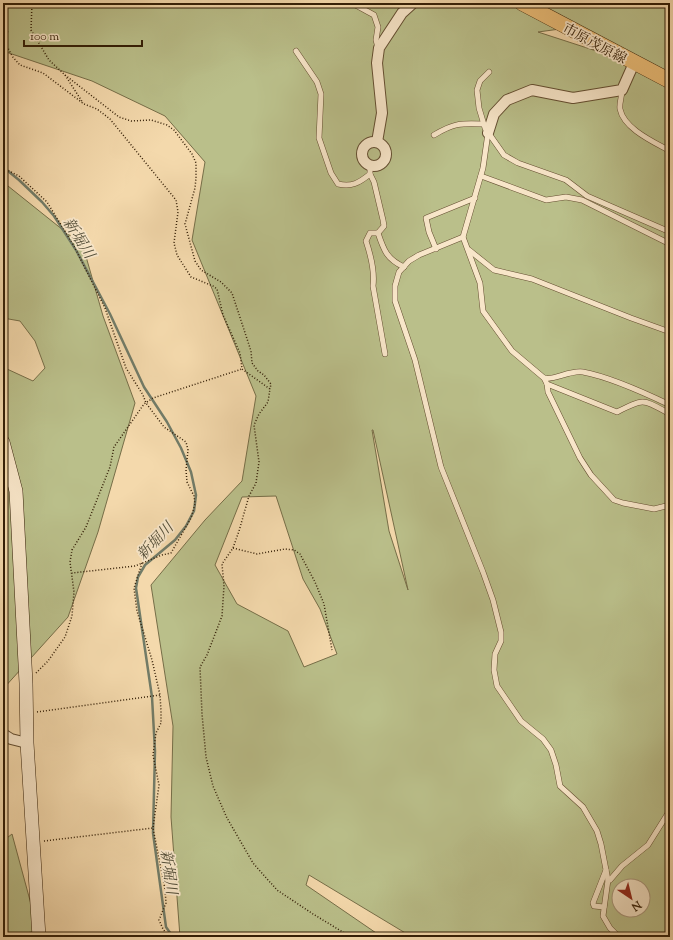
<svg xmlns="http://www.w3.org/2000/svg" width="673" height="940" font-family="'Sorts Mill Goudy','Noto Serif JP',serif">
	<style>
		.green { fill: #babf8a; stroke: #766e48; fill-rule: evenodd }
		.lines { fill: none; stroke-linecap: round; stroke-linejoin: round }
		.stream { stroke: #727c68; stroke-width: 2.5 }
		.lane-casing { stroke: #634d30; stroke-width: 6 }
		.street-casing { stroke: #634d30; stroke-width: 12 }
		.secondary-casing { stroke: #331e06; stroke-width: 14 }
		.primary-casing { stroke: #331e06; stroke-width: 16 }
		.path { stroke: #331e06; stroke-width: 1.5; stroke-dasharray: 1 2; stroke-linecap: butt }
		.lane { stroke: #f8e6c9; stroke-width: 5 }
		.street { stroke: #f8e6c9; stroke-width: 10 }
		.secondary { stroke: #f8e6c9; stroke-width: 13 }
		.primary { stroke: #eabc76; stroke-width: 15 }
		.labels { text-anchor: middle; stroke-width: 3.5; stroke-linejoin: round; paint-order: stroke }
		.street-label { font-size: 14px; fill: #331e06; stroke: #f8e6c9 }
		.water-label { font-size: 15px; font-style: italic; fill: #524d37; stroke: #f8e6c9 }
	</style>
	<rect width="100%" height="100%" fill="#f4d9ac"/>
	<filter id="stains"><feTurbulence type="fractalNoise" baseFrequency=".005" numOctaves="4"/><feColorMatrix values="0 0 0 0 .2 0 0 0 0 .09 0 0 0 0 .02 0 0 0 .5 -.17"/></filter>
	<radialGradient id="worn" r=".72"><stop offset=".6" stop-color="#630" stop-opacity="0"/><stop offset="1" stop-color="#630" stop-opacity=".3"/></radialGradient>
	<g class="green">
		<path d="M3 3H670V937H412L309 875 306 885 382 937H180L171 817 173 726 151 585 205 520 242 481 256 396 192 240 205 162 165 116 92 81 3 51 8 31 3 27ZM560 29 621 59 538 32ZM372 430H373L408 590 389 531ZM276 496 303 579 320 609 337 654 304 667 288 631 237 604 215 565 242 497ZM619 886H643V910H619Z"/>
		<path d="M3 182 83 246 103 316 135 403 98 532 68 617 3 689V355L7 369 33 381 45 368 35 341 20 321 3 318Z"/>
		<path d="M12 834 38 930 13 937H3V841Z"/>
	</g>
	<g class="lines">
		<path class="stream" d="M3 167 19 180 42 202 54 216 76 250 110 314 144 387 167 422 181 448 191 472 196 495 194 511 186 526 175 540 145 565 138 577 136 588 152 697 155 751 153 833 166 927 173 937"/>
		<g class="lane-casing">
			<g id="lane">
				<path d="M352 3 374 15 378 27 376 40 378 48"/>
				<path d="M296 51 317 82 321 94 319 138 331 173 338 184C352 187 359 183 370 174V166"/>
				<path d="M489 72 480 81 477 90 479 108 485 128 504 155 518 163 566 180 587 196 670 232"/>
				<path d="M622 90C622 96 619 104 620 109 624 129 654 142 670 151"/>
				<path d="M488 133 483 168 463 237 480 283 483 311 512 351 544 378 547 384 617 412C645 398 642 399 670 414"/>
				<path d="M434 135C454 123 461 123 483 124"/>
				<path d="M370 174 374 182 383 220 384 226 378 233C384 251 387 259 404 267"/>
				<path d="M481 176 546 200 566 197 582 200 670 244"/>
				<path d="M378 233H370L366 241C371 256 375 271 373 286L385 354"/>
				<path d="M463 237 419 255 409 261 399 272 395 286V301L415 360 441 467 483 572 493 600 501 632V641L495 654 494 670 497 686 521 721 543 739 551 750 556 765 560 786 583 807 597 831 601 844 608 880 603 916 610 928 619 937"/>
				<path d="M436 249 429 232 426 218 475 198"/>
				<path d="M469 250 494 270 532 279 631 318 670 332"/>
				<path d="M544 378C554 381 569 370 583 372 610 377 645 393 670 405"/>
				<path d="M547 384 548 392 580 458 591 475 614 500 623 503 654 509 670 505"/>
				<path d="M608 880H610L622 866 648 845 670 810"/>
				<path d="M604 907 594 906 593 903 606 870"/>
				<path d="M667 937 670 934"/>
			</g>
		</g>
		<g class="street-casing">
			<g id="street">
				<path d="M488 133 494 114 507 100 532 90 573 98 622 90 634 63"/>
				<path d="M377 142 382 113 377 63 379 48 402 13 413 3"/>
				<circle cx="374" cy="154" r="12"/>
				<path d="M3 734 11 739 27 743"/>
			</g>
		</g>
		<g class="secondary-casing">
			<path id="secondary" d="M3 442 16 491 26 683 27 743 39 937"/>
		</g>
		<g class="primary-casing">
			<path id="primary" d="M522 3 670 81"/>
		</g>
		<g class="path">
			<path d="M32 3 31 30 49 60 65 75 83 103"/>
			<path d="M3 38 12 56 20 65 43 73 84 104 97 109 110 119 176 200 178 212 174 243 177 255 191 277 213 286 217 289 223 315 240 353 242 369 270 389 268 402 259 414 254 425 259 462 256 483 249 496 239 531 233 548 222 564 224 586 222 616 207 655 200 667 202 714 206 757 213 786 227 818 253 863 277 890 313 914 351 937"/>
			<path d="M65 75 119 117 131 121 151 120 167 125 174 130 192 154 196 163V178L195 188 185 224 195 261 201 270 221 282 232 293 251 351 252 363 258 371 264 375 271 384 270 389"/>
			<path d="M3 168 19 176 47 202 74 246 105 308 126 368 143 395 146 403 164 427 186 442 188 450 186 470 187 482 194 496 195 504 191 518 171 553 162 555 135 566 72 573"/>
			<path d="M233 548 257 554 285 549 294 550 300 554 315 582 324 604 332 650"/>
			<path d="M142 563 134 588 137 611 152 660 160 695 161 711V723L156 733 153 755 159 785 153 828 165 889 166 903 159 920 163 929 169 937"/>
			<path d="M36 673 48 661 65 637 72 616 74 592 70 562 72 550 86 527 110 467 114 447 144 404 153 398 242 369"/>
			<path d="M37 712 160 695"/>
			<path d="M44 841 153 828"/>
		</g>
		<use href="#lane" class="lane"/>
		<use href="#street" class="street"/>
		<use href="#secondary" class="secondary"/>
		<use href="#primary" class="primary"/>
	</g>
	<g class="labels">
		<g class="street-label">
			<text transform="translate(595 43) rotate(28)" y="5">市原茂原線</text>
		</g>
		<g class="water-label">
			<text transform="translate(79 238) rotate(58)" y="5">新堀川</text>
			<text transform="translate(155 541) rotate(-47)" y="5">新堀川</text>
			<text transform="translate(169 872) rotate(82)" y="5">新堀川</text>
		</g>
	</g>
	<rect width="673" height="940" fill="none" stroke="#f4d9ac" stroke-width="16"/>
	<rect x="4" y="4" width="665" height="932" fill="none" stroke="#331e06" stroke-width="2"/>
	<rect x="8" y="8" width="657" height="924" fill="none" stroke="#331e06"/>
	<g transform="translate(631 898) rotate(145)"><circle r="19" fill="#f8e6c9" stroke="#a9967b"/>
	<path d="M0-3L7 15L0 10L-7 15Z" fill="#8f2418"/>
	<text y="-6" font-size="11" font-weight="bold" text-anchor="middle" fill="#331e06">N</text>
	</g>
	<path d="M24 40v6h118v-6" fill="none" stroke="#331e06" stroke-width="2"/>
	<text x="30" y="40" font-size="12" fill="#331e06" stroke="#f8e6c9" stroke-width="3" paint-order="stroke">100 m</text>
	<rect width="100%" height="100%" filter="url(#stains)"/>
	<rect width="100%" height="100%" fill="url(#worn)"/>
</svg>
